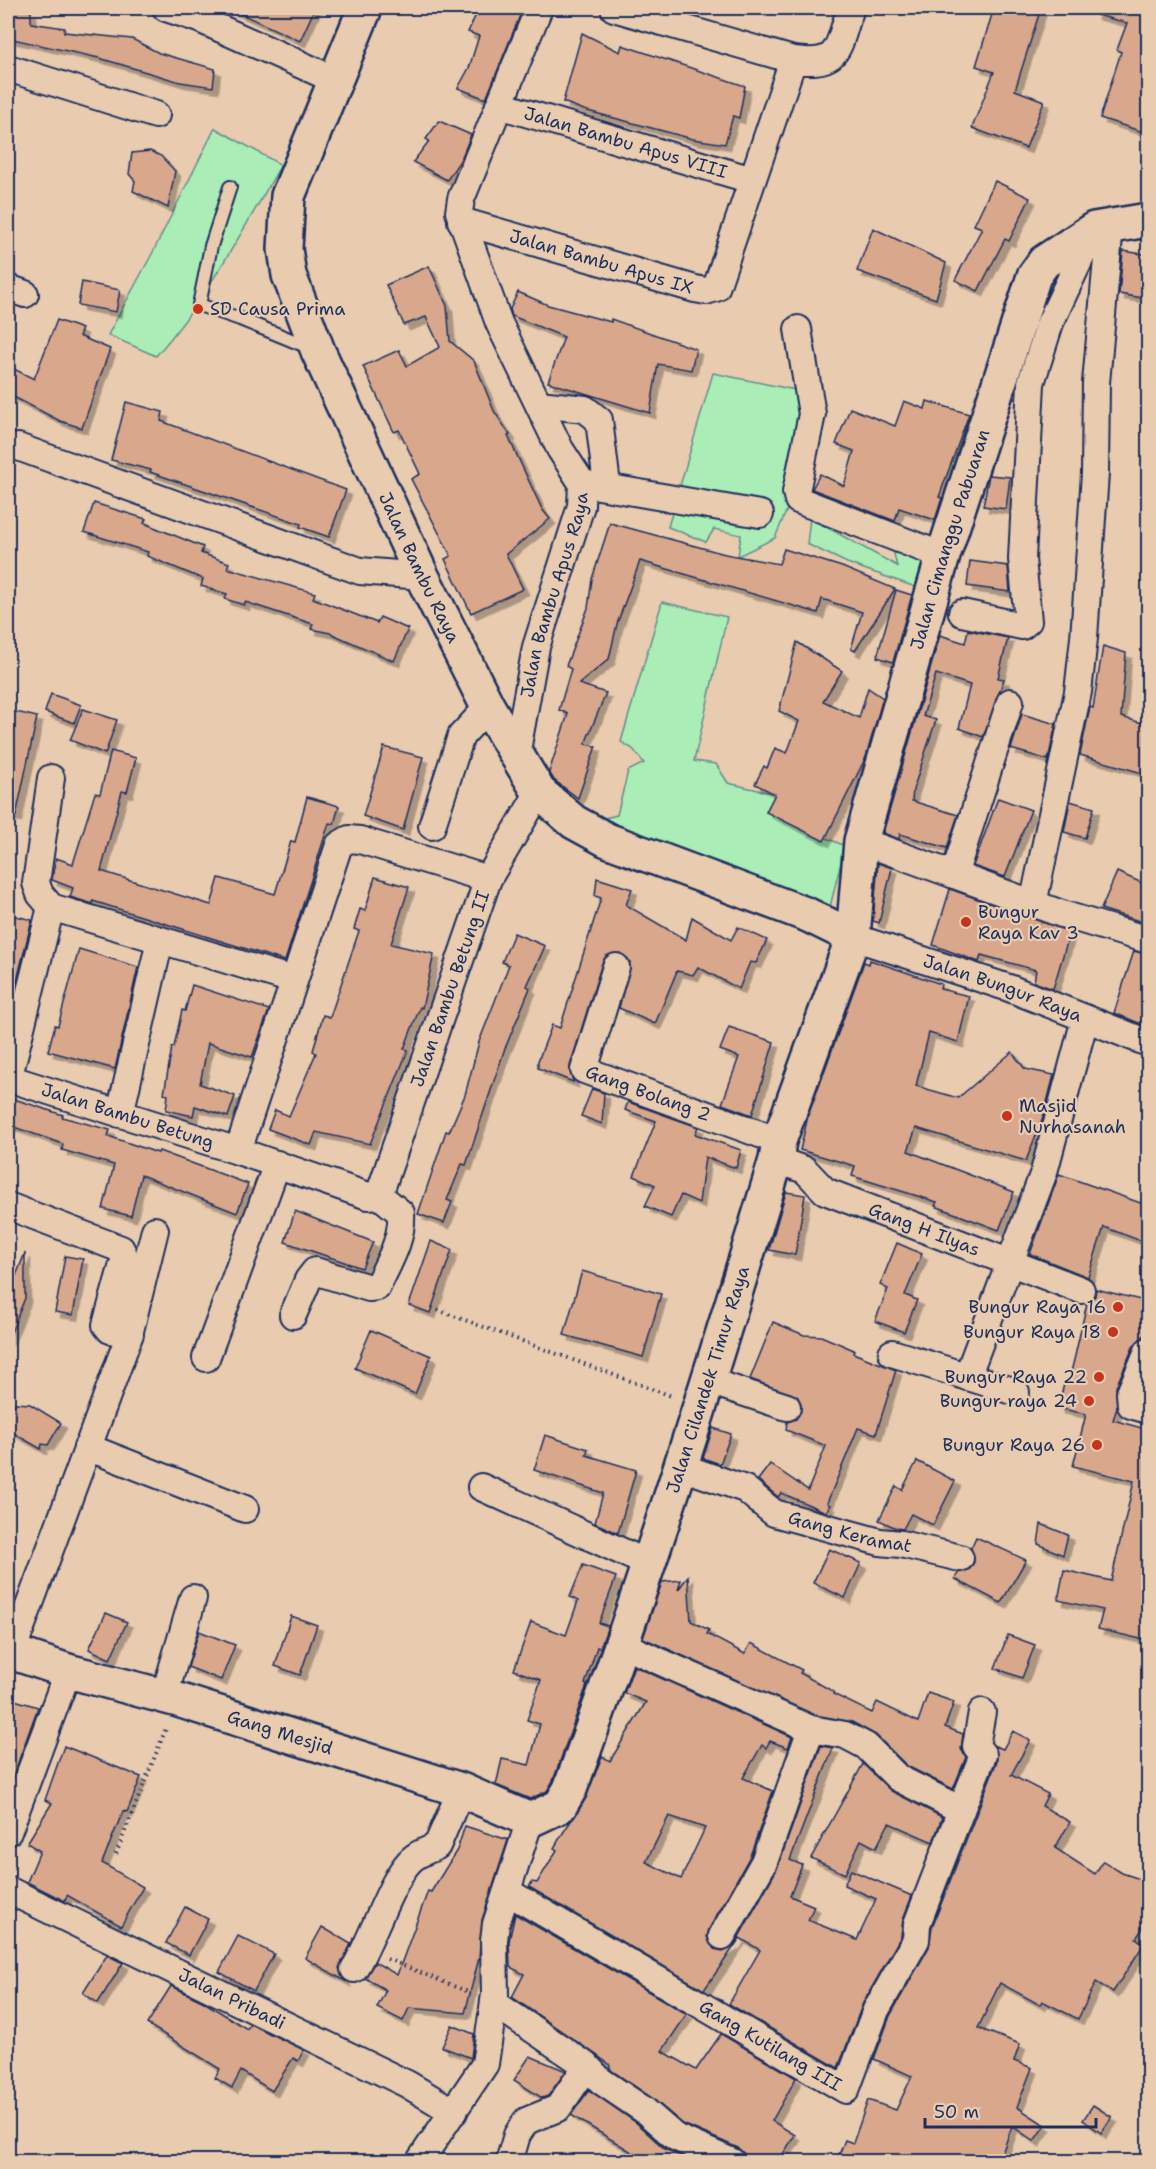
<svg xmlns="http://www.w3.org/2000/svg" width="1156" height="2169" font-family="'Shantell Sans',sans-serif">
	<style>
		.green { fill: #aaedb7; stroke: #628e8a; stroke-width: 1.5 }
		.building { fill: #d9a78c; stroke: #1b2f5e; stroke-width: 1.5; fill-rule: evenodd; filter: url(#shadow) }
		.lines { fill: none; stroke-linecap: round; stroke-linejoin: round }
		.lane-casing { stroke: #1b2f5e; stroke-width: 16 }
		.street-casing { stroke: #1b2f5e; stroke-width: 30 }
		.secondary-casing { stroke: #1b2f5e; stroke-width: 38 }
		.path { stroke: #1b2f5e; stroke-width: 4; stroke-dasharray: 1.5 4.5; stroke-linecap: butt }
		.lane { stroke: #e9cbb0; stroke-width: 12 }
		.street { stroke: #e9cbb0; stroke-width: 26 }
		.secondary { stroke: #e9cbb0; stroke-width: 33 }
		.poi-dot { fill: #c8321e; stroke: #e9cbb0; stroke-width: 2 }
		.labels { text-anchor: middle; stroke-width: 4.5; stroke-linejoin: round; paint-order: stroke }
		.street-label { font-size: 18px; fill: #1b2f5e; stroke: #e9cbb0 }
		.poi-label { font-size: 18px; fill: #1b2f5e; stroke: #e9cbb0; text-anchor: end }
	</style>
	<defs>
		<filter id="shadow"><feDropShadow dx="5.5" dy="5.5" stdDeviation="0" flood-color="#0004"/></filter>
	</defs>
	<rect width="100%" height="100%" fill="#e9cbb0"/>
	<filter id="ink" filterUnits="userSpaceOnUse"><feTurbulence type="fractalNoise" baseFrequency=".0167" numOctaves="2"/><feDisplacementMap in="SourceGraphic" scale="12" xChannelSelector="R" yChannelSelector="G"/><feConvolveMatrix kernelMatrix="1 2 1 2 8 2 1 2 1" color-interpolation-filters="sRGB"/></filter>
	<g filter="url(#ink)">
		<g class="green">
			<path d="M215 128 281 165C243 230 206 299 156 356L108 335 152 254Z"/>
			<path d="M713 373 795 390 809 457 775 538 738 556 741 535 714 529 706 542 668 527Z"/>
			<path d="M810 518 897 566 891 542 937 558 924 590 847 563 807 544Z"/>
			<path d="M662 602 727 617 694 761 716 764 728 783 775 794 766 812 845 846 829 911 574 825 617 815 628 771 644 763 633 749 621 742Z"/>
		</g>
		<g class="building">
			<path d="M11 8 31 11V23L65 28 64 32 132 39 159 53 215 69 213 87 180 82 99 58 8 38V19Z"/>
			<path d="M228 8H315L300 41Z"/>
			<path d="M479 8H523L486 99 458 88 469 68 479 36 468 32Z"/>
			<path d="M994 8H1041L1015 90 1044 101 1026 148 972 128 994 72 976 66Z"/>
			<path d="M1094 8H1149V134L1100 118 1121 52 1117 50 1127 23 1093 14Z"/>
			<path d="M582 33 620 52 622 45 745 86 739 118 733 116 725 144 693 139 584 110 563 102Z"/>
			<path d="M439 121 471 135 461 159 447 180 413 162 429 141 426 139Z"/>
			<path d="M150 151 161 156 175 171 168 208 133 191 135 181 129 174 132 153Z"/>
			<path d="M995 181 1030 198 1009 241 1005 239 978 291 955 280 982 228 974 225Z"/>
			<path d="M873 228 946 263 936 299 857 271Z"/>
			<path d="M1123 251 1149 255V299L1119 294Z"/>
			<path d="M429 266 447 306 450 341 474 361 494 411 510 435 508 436 542 509 550 519 506 554 523 589 471 613 445 559 451 556 411 479 420 474 399 430 394 432 363 366 399 350 407 366 440 347 426 317 404 325 386 285Z"/>
			<path d="M82 282 120 290 116 312 78 305Z"/>
			<path d="M518 292 548 305 611 322V319L696 349 691 370 658 364 650 413 548 382 564 337 512 316 510 309Z"/>
			<path d="M57 320 82 329 79 336 110 349 82 428 60 421 8 394V366L34 379Z"/>
			<path d="M904 401 925 409 927 401 969 414 939 497 942 498 935 520 899 508 895 521 812 489 820 474 844 486 854 451 836 444 850 408 895 426Z"/>
			<path d="M126 402 163 412 161 421 346 490 329 537 300 527 301 524 150 472 151 470 111 460Z"/>
			<path d="M989 475 1010 477 1006 509 983 506Z"/>
			<path d="M94 503 146 519 144 523 203 547 201 553 229 563 227 568 315 593 313 598 377 623 380 617 408 629 394 661 330 633 311 629 313 624 245 602 244 605 225 599 227 594 201 586 203 579 147 556 148 552 84 532Z"/>
			<path d="M610 523 725 554 779 564 784 549 842 567 895 589 855 651 851 649 862 612 822 599 818 613 640 561 617 624 609 659 579 684 606 693 585 744 596 746 578 798 554 780 549 772 568 714 559 710 571 669 566 666 588 608 592 579Z"/>
			<path d="M970 561 1008 566 1010 592 967 586Z"/>
			<path d="M896 590 912 595 893 662 877 657Z"/>
			<path d="M968 630 1008 638 998 678 1004 679 983 737 959 728 970 685 936 674 923 716 936 720 913 790 912 801 958 815 947 848 900 834 899 839 883 833 940 635 965 643Z"/>
			<path d="M797 642 842 671 823 701 859 718 868 688 883 698 866 757 824 841 766 812 775 794 755 784 764 766 767 768 775 748 787 753 799 721 779 711Z"/>
			<path d="M1103 646 1126 653 1121 717 1149 725V775L1080 755 1090 707 1093 708Z"/>
			<path d="M51 694 81 705 74 723 45 712Z"/>
			<path d="M83 709 117 720 105 754 70 740Z"/>
			<path d="M8 710 37 717 16 816 8 815Z"/>
			<path d="M1022 714 1056 724 1048 760 1011 749Z"/>
			<path d="M384 747 423 757 403 830 363 816Z"/>
			<path d="M111 751 136 758 127 792 122 791 101 871 211 905 219 878 275 894 291 841 295 842 307 797 339 806 334 824 329 823 285 961 93 901V904L70 897 73 888 52 880 56 858 73 864 95 793 100 794Z"/>
			<path d="M998 798 1031 810 1005 877 973 866Z"/>
			<path d="M1070 801 1094 808 1085 838 1064 832Z"/>
			<path d="M878 863 892 868 879 923 873 921Z"/>
			<path d="M1117 872 1149 886V924L1101 909Z"/>
			<path d="M375 877 409 887 391 944 434 954 422 1008 420 1007 404 1049 408 1050 370 1144 316 1132 311 1145 268 1129 275 1110 289 1116 316 1053 313 1051 323 1015 330 1017 359 931 354 929 360 909 365 911Z"/>
			<path d="M597 878 632 889 626 905 686 940 692 917 731 940 738 927 767 940 756 963 750 962 739 989 698 967 693 975 677 971 655 1024 619 1008 630 963 620 953 606 956 602 963 570 1066 573 1082 538 1068V1061L552 1025 560 1028 601 898 595 896Z"/>
			<path d="M950 889 1070 932 1053 989 1034 982 1036 970 981 955 979 962 933 945Z"/>
			<path d="M8 914 32 920 14 992H8Z"/>
			<path d="M514 933 545 946 527 986 530 988 504 1051 466 1165 462 1164 447 1200 452 1202 444 1223 418 1214 446 1131 449 1132 465 1095 479 1042 509 965 502 962Z"/>
			<path d="M79 949 138 967 115 1069 48 1051 55 1025 58 1026Z"/>
			<path d="M1134 951 1149 955V1027L1114 1013Z"/>
			<path d="M870 960 941 984 940 989 969 996 958 1042 929 1033 916 1086 958 1098 1012 1052 1025 1069 1054 1075 1044 1114 1026 1161 916 1128 908 1151 1014 1192 999 1230 935 1206 937 1202 852 1176 855 1166 800 1150 808 1116 864 962 869 964Z"/>
			<path d="M192 985 269 1010 252 1057 208 1043 200 1084 235 1096 228 1117 195 1106 193 1116 166 1110 168 1095 164 1094 172 1047H174L182 1010 185 1011Z"/>
			<path d="M729 1027 774 1042 752 1115 722 1104 739 1057 720 1050Z"/>
			<path d="M592 1089 604 1093 602 1124 581 1116Z"/>
			<path d="M8 1097 63 1115 62 1117 110 1130 108 1136 158 1153 159 1151 248 1184 237 1213 141 1175 131 1216 103 1209 114 1165 62 1150 63 1144 8 1125Z"/>
			<path d="M628 1102 698 1127 695 1134 741 1150 736 1168 705 1157 699 1203 681 1195 671 1217 645 1206 655 1185 634 1176 656 1121 625 1110Z"/>
			<path d="M1059 1174 1149 1206V1244L1104 1227 1088 1277 1030 1254Z"/>
			<path d="M786 1192 805 1195 795 1255 769 1250Z"/>
			<path d="M295 1211 373 1242 362 1268 285 1242Z"/>
			<path d="M431 1241 452 1250 430 1313 409 1305Z"/>
			<path d="M897 1243 922 1254 905 1295 917 1300 904 1332 875 1321 888 1289 880 1285Z"/>
			<path d="M25 1253V1298L8 1340V1296Z"/>
			<path d="M65 1256 83 1259 73 1315 55 1312Z"/>
			<path d="M582 1271 661 1294 643 1357 564 1335Z"/>
			<path d="M1096 1289 1149 1302V1321L1143 1337 1134 1345 1116 1387 1117 1408 1113 1420 1149 1430V1641L1098 1629 1103 1610 1058 1600 1064 1570 1111 1581 1134 1481 1073 1466 1086 1414 1058 1408 1064 1384H1068L1075 1356 1087 1303 1095 1296Z"/>
			<path d="M773 1322 804 1335 821 1336 854 1350 853 1353 896 1370 876 1434 858 1428 827 1503 830 1505 826 1512 781 1493 778 1497 758 1480 770 1464 808 1490 826 1446 786 1430 787 1422 796 1419 801 1411 798 1397 750 1379Z"/>
			<path d="M371 1330 431 1356 415 1394 355 1368Z"/>
			<path d="M15 1403 30 1404 61 1423 48 1445 42 1444 41 1449 8 1430V1415Z"/>
			<path d="M713 1428 731 1434 720 1464 703 1458Z"/>
			<path d="M545 1435 588 1449 586 1455 636 1470 618 1533 595 1523 603 1493 534 1470Z"/>
			<path d="M917 1461 955 1481 933 1525 911 1514 903 1529 896 1528 879 1520 896 1486 902 1490Z"/>
			<path d="M1041 1524 1068 1535 1063 1555 1038 1544Z"/>
			<path d="M976 1537 1026 1560 1001 1603 955 1579 958 1573 970 1569 974 1562 971 1548Z"/>
			<path d="M829 1549 861 1563 845 1598 813 1583Z"/>
			<path d="M583 1565 616 1577 599 1623 608 1626 600 1648 597 1647 585 1684 587 1685 553 1781 547 1791 530 1799 496 1785 502 1759 529 1765 540 1724 527 1720 541 1680 514 1670 531 1622 566 1635 578 1601 570 1597Z"/>
			<path d="M688 1576 691 1621 709 1630 707 1634 745 1654 751 1643 802 1670 800 1673 834 1692 833 1694 872 1713 877 1702 918 1722 928 1693 954 1702 945 1727 963 1734 961 1749 966 1757 953 1789 907 1766 876 1735 852 1722 815 1715 643 1638 662 1582 681 1580 678 1590Z"/>
			<path d="M106 1613 127 1622 110 1659 89 1649Z"/>
			<path d="M291 1616 317 1625 300 1675 275 1666Z"/>
			<path d="M199 1631 235 1645 221 1680 188 1667Z"/>
			<path d="M1008 1635 1035 1645 1022 1678 995 1668Z"/>
			<path d="M634 1666 792 1737 788 1748 770 1741 766 1748 762 1745 743 1778 773 1791 750 1856 709 1929 707 1937 714 1949 723 1951 735 1944 777 1869 821 1746 833 1748 790 1860 802 1865 790 1896 814 1906 808 1920 857 1940 876 1899 844 1885 851 1870 912 1896 903 1919 901 1936 863 2003 838 2068 729 2004 760 1950 740 1938 704 1990 529 1887 532 1882 537 1883 557 1850 554 1848 561 1836 586 1798 602 1756 610 1761 646 1702 624 1693ZM669 1816 705 1828 681 1879 646 1862Z"/>
			<path d="M8 1698 38 1707 10 1785 8 1784Z"/>
			<path d="M1013 1731 1030 1740 1011 1775 1048 1794 1042 1806 1070 1822 1055 1848 1095 1874 1103 1861 1122 1873 1149 1882V1920L1136 1938 1144 1944 1113 1992 1096 1982 1078 2019 1042 2001 1040 2005 1000 1983 978 2028 1020 2044 1014 2061 1032 2068 1017 2107 1045 2125 1034 2141 1012 2126 999 2162H836L845 2140 853 2143 868 2100 896 2110 912 2076 874 2059 890 2016 929 1947 932 1927 997 1761 995 1746 1003 1749Z"/>
			<path d="M64 1746 141 1777 127 1812 123 1811 102 1863 143 1887 121 1926 67 1895 65 1901 27 1882 40 1851 27 1843 52 1803 45 1800Z"/>
			<path d="M863 1764 891 1791 942 1817 933 1842 889 1823 876 1848 861 1840 845 1874 811 1858Z"/>
			<path d="M465 1826 508 1840 482 1920 479 1958 465 2013 409 2008 403 2021 377 2008 386 1990 365 1978 375 1962 397 1975 428 1891 431 1892 457 1850Z"/>
			<path d="M185 1907 208 1919 189 1955 166 1943Z"/>
			<path d="M515 1914 687 2014 662 2051 696 2070 721 2034 796 2078 772 2121 795 2135 778 2162H747L744 2154 738 2148 683 2124 652 2098 611 2070 609 2064 512 1997 524 1974 510 1967 509 1941Z"/>
			<path d="M322 1927 351 1944 339 1968 345 1981 305 1958Z"/>
			<path d="M238 1936 274 1954 254 1991 219 1972Z"/>
			<path d="M107 1955 123 1963 98 2003 83 1993Z"/>
			<path d="M171 1986 204 2002 247 2029 250 2024 304 2050 298 2061 293 2058 272 2091 241 2071 232 2088 215 2078 220 2069 147 2024Z"/>
			<path d="M452 2025 474 2034 471 2058 442 2047Z"/>
			<path d="M530 2056 566 2071 548 2096 542 2098 514 2080Z"/>
			<path d="M589 2090 635 2122 665 2149 694 2162H648L571 2115Z"/>
			<path d="M1093 2105 1112 2117 1101 2133 1083 2120Z"/>
		</g>
		<g class="lines">
			<g class="lane-casing">
				<path id="lane" d="M230 187 211 246 199 305 240 319 311 348"/>
			</g>
			<g class="street-casing">
				<g id="street">
					<path d="M166 8 199 19 335 80"/>
					<path d="M614 8 793 60C843 66 836 48 851 8"/>
					<path d="M8 68 156 115"/>
					<path id="s1" d="M499 105 752 180"/>
					<path id="s2" d="M461 221 695 289 706 291 716 288 793 60"/>
					<path d="M8 288 25 294"/>
					<path d="M798 329 812 414 796 492 798 500 943 556"/>
					<path d="M539 404 585 409 599 420 607 485"/>
					<path d="M18 447 360 571 422 576"/>
					<path d="M582 483 760 514"/>
					<path d="M962 613 1022 626 1028 621 1022 559 1031 383 1050 323 1094 229"/>
					<path id="s3" d="M516 756 536 647 581 506 582 483 560 449 499 323 459 212 461 199 539 8"/>
					<path d="M51 778 36 883 40 894 51 907 293 980"/>
					<path d="M432 826 461 736 488 707"/>
					<path d="M861 841 1062 914 1148 940"/>
					<path d="M954 875 1010 702"/>
					<path d="M1033 904 1078 692 1084 638 1095 473 1096 383 1110 225"/>
					<path id="s4" d="M51 907 9 1076 11 1079 238 1151 368 1196 379 1195"/>
					<path id="s5" d="M853 937 1009 988 1148 1043"/>
					<path id="s6" d="M616 967 584 1070 779 1141"/>
					<path d="M120 1114 160 940"/>
					<path d="M238 1151 339 845 349 839 360 840 488 879"/>
					<path id="s7" d="M776 1160 805 1170 825 1191 1081 1290"/>
					<path id="s8" d="M379 1195 488 879 539 792"/>
					<path d="M8 1206 121 1249 125 1257 106 1325 110 1330 130 1334"/>
					<path d="M293 1315 308 1280 315 1271 369 1288 377 1287C388 1263 403 1240 401 1213L379 1195"/>
					<path d="M1148 1351 1130 1393 1131 1405 1148 1410"/>
					<path d="M892 1353 1016 1392"/>
					<path d="M206 1358 277 1164"/>
					<path d="M967 1377 1044 1172 1085 1019"/>
					<path d="M709 1381 787 1407"/>
					<path d="M87 1447 245 1509"/>
					<path id="s9" d="M679 1466 745 1489 774 1513 880 1542 901 1544 960 1558"/>
					<path d="M481 1487 649 1564"/>
					<path d="M12 1652 128 1339 155 1230"/>
					<path d="M164 1697 193 1598"/>
					<path d="M961 1810 983 1755 976 1746 982 1712"/>
					<path d="M8 1832 68 1671"/>
					<path id="s10" d="M8 1890 407 2084 454 2112"/>
					<path id="s11" d="M508 1892 846 2090 876 2010 916 1940 917 1924 961 1810 898 1778 866 1746 845 1735 811 1729 623 1645"/>
					<path d="M722 1936 764 1862 811 1729"/>
					<path d="M354 1969C372 1942 393 1870 416 1856 422 1852 431 1849 437 1846L461 1790"/>
					<path d="M494 2003 587 2066 601 2081 644 2110 675 2137 732 2162"/>
					<path d="M419 2162 485 2064 495 1994 494 1940 496 1924 530 1820"/>
					<path d="M509 2162 517 2135 526 2121 558 2108 587 2066"/>
				</g>
			</g>
			<g class="secondary-casing">
				<g id="secondary">
					<path id="s12" d="M365 8 288 196 285 249 289 275 318 351 422 576 488 707 539 792 574 822 607 840 808 915 853 937"/>
					<path id="s13" d="M8 1651 68 1671 178 1700 461 1790 530 1820 560 1806 570 1789C646 1582 712 1371 776 1160L779 1141 853 937 861 841 943 556 1034 276 1044 262 1094 229 1148 220"/>
				</g>
			</g>
			<g class="path">
				<path d="M432 1308 674 1397"/>
				<path d="M116 1854 167 1726"/>
				<path d="M387 1959 471 1993"/>
			</g>
			<use href="#lane" class="lane"/>
			<use href="#street" class="street"/>
			<use href="#secondary" class="secondary"/>
		</g>
	</g>
	<g class="poi-dot">
		<circle cx="198" cy="309" r="6"/>
		<circle cx="966" cy="922" r="6"/>
		<circle cx="1007" cy="1116" r="6"/>
		<circle cx="1118" cy="1307" r="6"/>
		<circle cx="1113" cy="1332" r="6"/>
		<circle cx="1099" cy="1377" r="6"/>
		<circle cx="1089" cy="1401" r="6"/>
		<circle cx="1097" cy="1445" r="6"/>
	</g>
	<g class="labels">
		<g class="street-label">
			<text dy="6" stroke="none"><textPath href="#s1" startOffset="132">Jalan Bambu Apus VIII</textPath></text>
			<text dy="6" stroke="none"><textPath href="#s2" startOffset="146">Jalan Bambu Apus IX</textPath></text>
			<text dy="6" stroke="none"><textPath href="#s13" startOffset="1911">Jalan Cimanggu Pabuaran</textPath></text>
			<text dy="6" stroke="none"><textPath href="#s12" startOffset="603">Jalan Bambu Raya</textPath></text>
			<text dy="6" stroke="none"><textPath href="#s3" startOffset="166">Jalan Bambu Apus Raya</textPath></text>
			<text dy="6" stroke="none"><textPath href="#s8" startOffset="218">Jalan Bambu Betung II</textPath></text>
			<text dy="6" stroke="none"><textPath href="#s5" startOffset="158">Jalan Bungur Raya</textPath></text>
			<text dy="6" stroke="none"><textPath href="#s6" startOffset="176">Gang Bolang 2</textPath></text>
			<text dy="6" stroke="none"><textPath href="#s4" startOffset="300">Jalan Bambu Betung</textPath></text>
			<text dy="6" stroke="none"><textPath href="#s7" startOffset="166">Gang H Ilyas</textPath></text>
			<text dy="6" stroke="none"><textPath href="#s13" startOffset="1034">Jalan Cilandek Timur Raya</textPath></text>
			<text dy="6" stroke="none"><textPath href="#s9" startOffset="186">Gang Keramat</textPath></text>
			<text dy="6" stroke="none"><textPath href="#s13" startOffset="284">Gang Mesjid</textPath></text>
			<text dy="6" stroke="none"><textPath href="#s10" startOffset="249">Jalan Pribadi</textPath></text>
			<text dy="6" stroke="none"><textPath href="#s11" startOffset="304">Gang Kutilang III</textPath></text>
		</g>
		<g class="poi-label">
			<text x="210" y="315" text-anchor="start">SD Causa Prima</text>
			<text x="978" y="918" text-anchor="start">Bungur<tspan x="978" dy="21">Raya Kav 3</tspan></text>
			<text x="1019" y="1112" text-anchor="start">Masjid<tspan x="1019" dy="21">Nurhasanah</tspan></text>
			<text x="1106" y="1313">Bungur Raya 16</text>
			<text x="1101" y="1338">Bungur Raya 18</text>
			<text x="1087" y="1383">Bungur Raya 22</text>
			<text x="1077" y="1407">Bungur raya 24</text>
			<text x="1085" y="1451">Bungur Raya 26</text>
		</g>
	</g>
	<rect width="1156" height="2169" fill="none" stroke="#e9cbb0" stroke-width="30"/>
	<rect x="15" y="15" width="1126" height="2139" fill="none" stroke="#1b2f5e" stroke-width="2" filter="url(#ink)"/>
	<path d="M925 2118v9h171v-9" fill="none" stroke="#1b2f5e" stroke-width="3"/>
	<text x="934" y="2118" font-size="18" fill="#1b2f5e" stroke="#e9cbb0" stroke-width="4.5" paint-order="stroke">50 m</text>
</svg>
